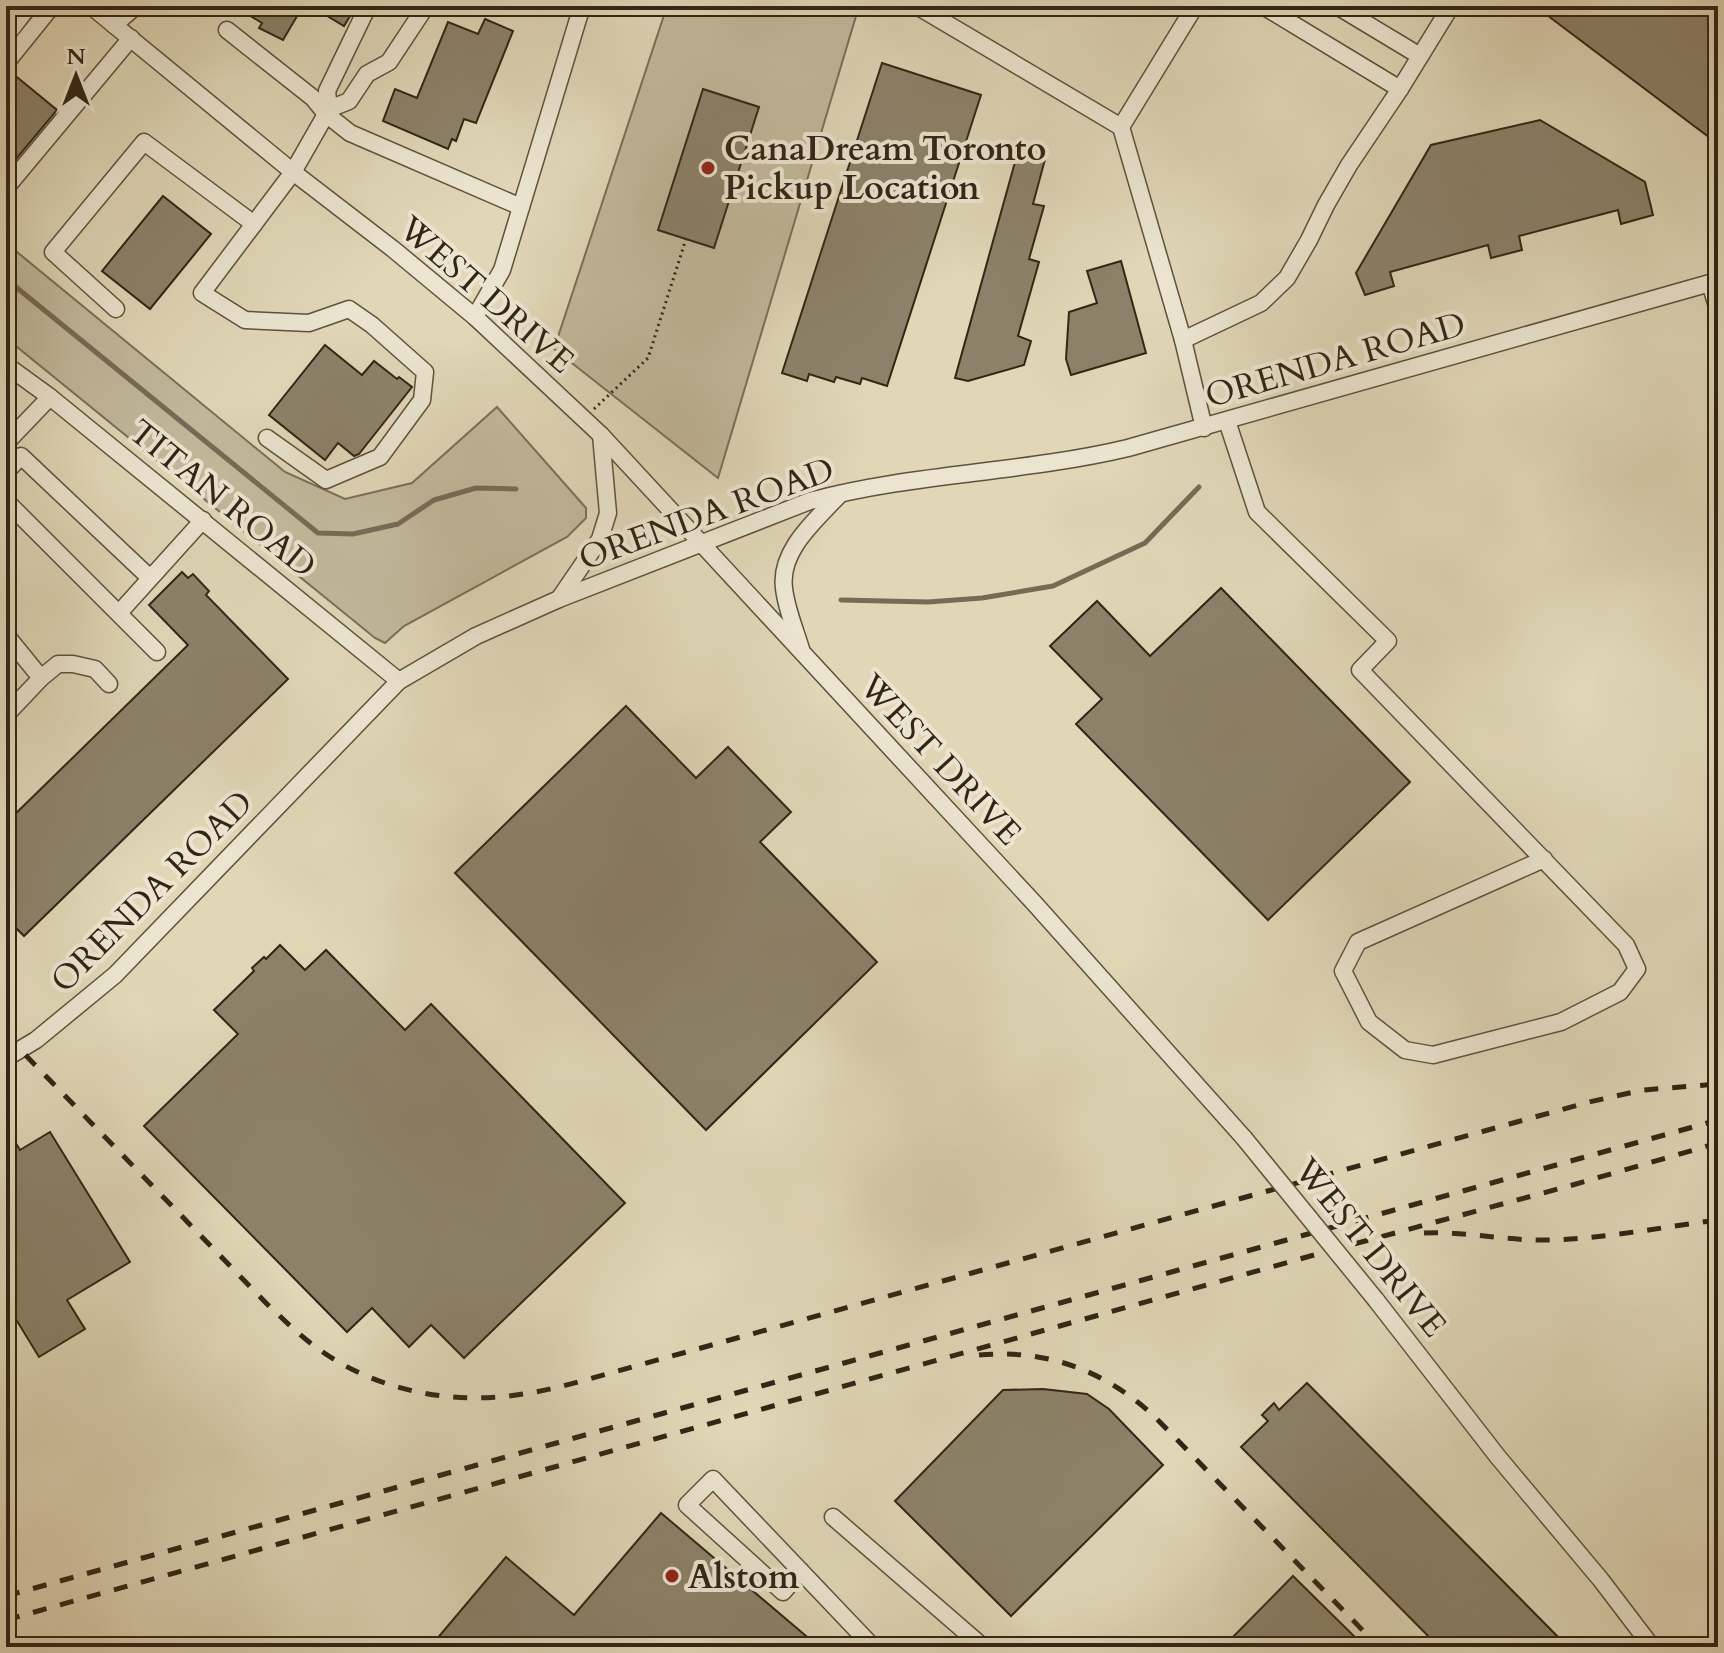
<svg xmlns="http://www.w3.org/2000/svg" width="1724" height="1653" font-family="Cardo,serif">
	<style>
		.green { fill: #c2b99c; stroke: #7a6f59; stroke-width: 2 }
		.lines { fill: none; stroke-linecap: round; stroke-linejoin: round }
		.stream { stroke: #776b56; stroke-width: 5 }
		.building { fill: #8c826a; stroke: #322516; stroke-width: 2 }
		.minor-casing { stroke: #5e523e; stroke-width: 19 }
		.path { stroke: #322516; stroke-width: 3; stroke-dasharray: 2 4; stroke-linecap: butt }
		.minor { stroke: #ebe5d0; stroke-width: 16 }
		.rail { stroke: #322516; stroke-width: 5; stroke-dasharray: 14 14; stroke-linecap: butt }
		.minor-bridge-casing { stroke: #5e523e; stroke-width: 19; stroke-linecap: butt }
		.minor-bridge { stroke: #ebe5d0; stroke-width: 16 }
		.poi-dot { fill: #8f2418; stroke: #ebe5d0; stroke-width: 3 }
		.labels { text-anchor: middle; stroke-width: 8; stroke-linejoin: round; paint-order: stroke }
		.poi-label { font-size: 34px; font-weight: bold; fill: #322516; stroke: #ebe5d0; text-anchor: start }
		.street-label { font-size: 34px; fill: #322516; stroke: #ebe5d0 }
	</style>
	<rect width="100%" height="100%" fill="#e0d7b7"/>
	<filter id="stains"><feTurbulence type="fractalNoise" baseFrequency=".0025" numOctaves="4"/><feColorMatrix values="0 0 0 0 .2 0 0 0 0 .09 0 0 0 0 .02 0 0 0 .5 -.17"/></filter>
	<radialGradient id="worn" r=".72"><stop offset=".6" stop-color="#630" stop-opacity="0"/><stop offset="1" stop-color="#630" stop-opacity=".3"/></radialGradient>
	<g class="green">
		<path d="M667 6H859L718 478 554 349Z"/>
		<path d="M6 243 285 472 345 499 412 483 497 407 586 508V518L567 537 404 626 385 643 375 638 6 338Z"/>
	</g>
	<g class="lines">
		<g class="stream">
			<path d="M6 279 318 533 353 534 398 524 434 500 476 488 516 489"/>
			<path d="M841 600 928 602 982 598 1053 586 1145 543 1199 487"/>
		</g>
	</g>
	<g class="building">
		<path d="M234 6H303L283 40 259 28 262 23Z"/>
		<path d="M311 6H356L344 26Z"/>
		<path d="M1535 6H1718V144Z"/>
		<path d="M485 19 513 31 476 123 464 119 456 141 452 139 448 149 383 121 395 89 417 98 448 22 478 34Z"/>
		<path d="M882 63 981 95 887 386 862 378 860 384 836 377 834 382 809 374 807 381 782 373Z"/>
		<path d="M12 73 57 110 6 171V81Z"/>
		<path d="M703 89 759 107 714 248 658 230Z"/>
		<path d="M1540 120 1645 182 1653 215 1621 224 1618 210 1519 236 1522 250 1491 258 1488 245 1390 272 1394 286 1365 295 1356 273 1431 145Z"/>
		<path d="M1020 144 1047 152 1033 204 1044 206 1029 259 1039 262 1018 336 1031 341 1024 365 968 381 955 378Z"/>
		<path d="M163 196 211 234 150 309 102 271Z"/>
		<path d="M1121 261 1146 353 1071 375 1066 359 1069 312 1097 303 1087 271Z"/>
		<path d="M325 345 362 375 374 361 397 379 399 377 412 387 359 454 354 456 338 443 325 460 269 415Z"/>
		<path d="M182 572 188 578 193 574 209 591 206 595 288 679 24 936 6 918V823L188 645 149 605Z"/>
		<path d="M1221 588 1410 782 1268 920 1076 724 1102 699 1050 646 1097 601 1150 656Z"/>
		<path d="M626 706 696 778 728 747 791 812 760 842 877 962 706 1130 455 873Z"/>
		<path d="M280 945 305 970 326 950 405 1030 431 1004 625 1203 464 1358 431 1325 409 1347 372 1308 347 1332 144 1126 238 1034 214 1010 254 971 252 968 264 957 266 959Z"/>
		<path d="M6 1127 20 1150 50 1132 130 1262 67 1300 85 1329 39 1357 6 1303Z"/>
		<path d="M1307 1383 1568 1647H1439L1241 1447 1268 1421 1262 1415 1274 1403 1279 1410Z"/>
		<path d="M1043 1389 1087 1394 1109 1409 1163 1465 1011 1616 895 1501 1003 1390Z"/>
		<path d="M661 1513 819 1647H430L506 1557 574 1615Z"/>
		<path d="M1293 1576 1365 1647H1223Z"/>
	</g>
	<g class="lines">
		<g class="minor-casing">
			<g id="minor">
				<path d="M91 6 293 172 393 249 475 317 601 435 1035 904 1244 1138"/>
				<path d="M917 6 1121 127 1183 340 1204 428"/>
				<path d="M1263 6 1400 89 1451 6"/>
				<path d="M1337 6 1420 56"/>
				<path d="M114 25 136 6"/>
				<path d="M227 30 313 98 326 114 350 133 521 207"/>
				<path d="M6 36 29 6"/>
				<path d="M6 63 52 6"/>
				<path d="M329 109 327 91 368 6"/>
				<path d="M1121 127 1195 6"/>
				<path d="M6 188 131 38"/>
				<path d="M1710 283 1718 310"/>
				<path d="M116 309 53 252 144 142 254 224"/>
				<path d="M475 317 502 270 582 6"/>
				<path d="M1183 340 1261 303 1287 278 1309 240 1326 205 1349 165 1400 89"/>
				<path d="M6 365 50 397 399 681"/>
				<path d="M1227 421 1257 512 1388 641 1360 670 1626 945 1637 969 1620 992 1561 1022 1433 1055 1405 1050 1369 1022 1343 971 1358 942 1544 859"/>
				<path d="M267 438 326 480 380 457 422 400 425 372 372 325 349 309 309 323 245 320 202 293 293 172 329 109 349 101 367 74 389 62 426 6"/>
				<path d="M6 443 50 397"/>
				<path d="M7 471 21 456 150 578"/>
				<path d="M6 501 157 652"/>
				<path d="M559 599 600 539 608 513 601 435"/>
				<path d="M119 613 203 520"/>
				<path d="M6 635 41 678 6 715"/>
				<path d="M801 649C795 629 786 608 784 588 779 550 817 519 840 494"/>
				<path d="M41 678 58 664H73L95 669 109 684"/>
				<path d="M6 1058 36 1040 115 975 399 681 476 636 559 599 810 501C914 473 1023 473 1128 448L1710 283 1718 280"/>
				<path d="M1376 1300 1498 1457 1601 1580 1652 1647"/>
				<path d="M833 1517 983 1647"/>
				<path d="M801 1571 783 1592 687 1505 713 1479 873 1647"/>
			</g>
		</g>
		<path class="path" d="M594 409 648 358 686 239"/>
		<use href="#minor" class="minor"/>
		<g class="rail">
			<path d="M6 1035 267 1304C282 1318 297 1333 313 1345 372 1390 450 1406 523 1394 545 1391 567 1385 589 1379L1589 1102 1643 1090 1718 1084"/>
			<path d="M1424 1233C1467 1231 1505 1241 1547 1240 1602 1239 1663 1227 1718 1220"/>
			<path d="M979 1355C1047 1349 1103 1370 1153 1415L1375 1643"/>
			<path d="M6 1596 1718 1120"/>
			<path d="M6 1620 1332 1250 1569 1186 1718 1143"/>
		</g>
		<g class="minor-bridge-casing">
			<path id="minor-bridge" d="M1244 1138 1376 1300"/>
		</g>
		<use href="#minor-bridge" class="minor-bridge"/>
	</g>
	<g class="poi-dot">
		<circle cx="708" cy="168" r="8"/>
		<circle cx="672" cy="1576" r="8"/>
	</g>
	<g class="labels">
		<g class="poi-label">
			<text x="724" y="160">CanaDream Toronto<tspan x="724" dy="39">Pickup Location</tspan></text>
			<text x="688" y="1588">Alstom</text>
		</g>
		<g class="street-label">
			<text transform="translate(487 294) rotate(41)" y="12">WEST DRIVE</text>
			<text transform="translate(1335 359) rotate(-16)" y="12">ORENDA ROAD</text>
			<text transform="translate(223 498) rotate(39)" y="12">TITAN ROAD</text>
			<text transform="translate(706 513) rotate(-20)" y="12">ORENDA ROAD</text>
			<text transform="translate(941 759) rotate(47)" y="12">WEST DRIVE</text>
			<text transform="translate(151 891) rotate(-45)" y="12">ORENDA ROAD</text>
			<text transform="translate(1371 1247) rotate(51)" y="12">WEST DRIVE</text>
		</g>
	</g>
	<rect width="1724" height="1653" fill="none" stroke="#e0d7b7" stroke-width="32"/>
	<rect x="8" y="8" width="1708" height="1637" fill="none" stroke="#322516" stroke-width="4"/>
	<rect x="16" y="16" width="1692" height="1621" fill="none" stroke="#322516" stroke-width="2"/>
	<g transform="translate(76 76)" stroke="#ebe5d0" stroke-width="6" paint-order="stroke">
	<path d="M0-6L14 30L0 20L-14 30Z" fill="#322516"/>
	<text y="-12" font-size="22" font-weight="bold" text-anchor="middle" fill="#322516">N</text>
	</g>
	<rect width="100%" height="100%" filter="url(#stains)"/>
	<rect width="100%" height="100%" fill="url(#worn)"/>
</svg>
